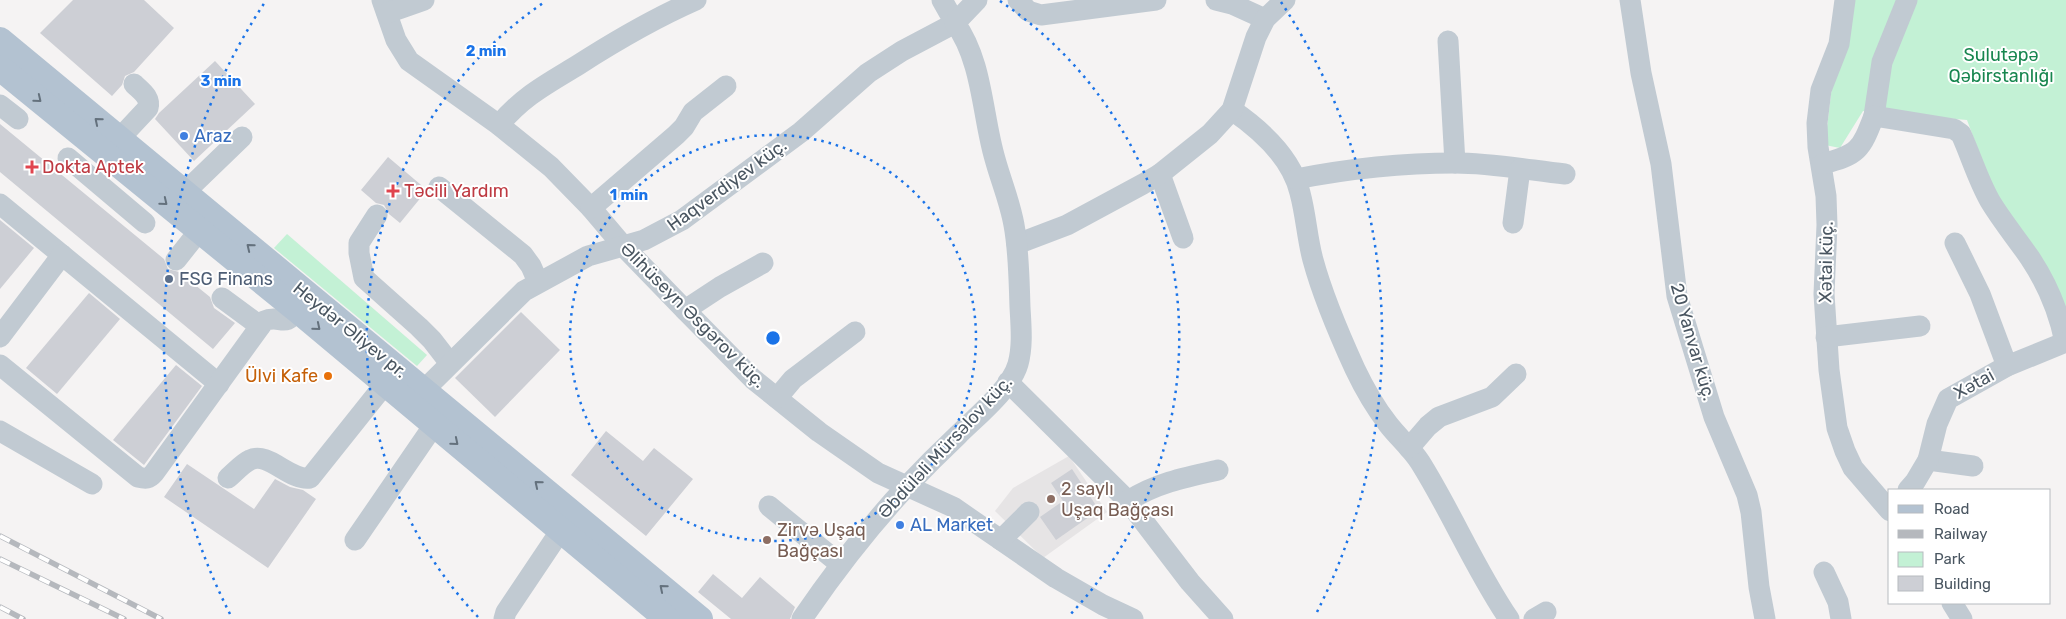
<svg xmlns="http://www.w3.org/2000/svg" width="2066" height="619" font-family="Rubik,sans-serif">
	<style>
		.education { fill: #e6e4e5 }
		.green { fill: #c3f1d5 }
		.building { fill: #cdcfd5 }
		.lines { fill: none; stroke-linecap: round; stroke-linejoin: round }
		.minor { stroke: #c1cad2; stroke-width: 21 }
		.major { stroke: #b3c2d1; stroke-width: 26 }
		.rail-casing { stroke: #b5b8bd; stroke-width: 5.5 }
		.rail { stroke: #fff; stroke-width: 4; stroke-dasharray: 11; stroke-linecap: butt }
		.oneway { stroke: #64717d }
		.ring { fill: none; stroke: #1a73e8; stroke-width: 2.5; stroke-dasharray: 2.5 5 }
		.shop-dot { fill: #3f7fe0; stroke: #fff; stroke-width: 2 }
		.health-dot { fill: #e0444e; stroke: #fff; stroke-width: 2 }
		.service-dot { fill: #5c6f8a; stroke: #fff; stroke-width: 2 }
		.food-dot { fill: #e8710a; stroke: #fff; stroke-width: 2 }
		.education-dot { fill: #8d6e63; stroke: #fff; stroke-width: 2 }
		.labels { text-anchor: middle; stroke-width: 4; stroke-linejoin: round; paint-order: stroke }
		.park-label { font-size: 18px; fill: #17864f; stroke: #fff }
		.shop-label { font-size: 18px; fill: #366cbe; stroke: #fff; text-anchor: start }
		.health-label { font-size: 18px; fill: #be3a42; stroke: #fff; text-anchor: start }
		.street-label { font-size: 18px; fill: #4a5661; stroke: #fff }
		.service-label { font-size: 18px; fill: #4e5e75; stroke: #fff; text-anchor: start }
		.food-label { font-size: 18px; fill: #c56008; stroke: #fff; text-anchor: end }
		.education-label { font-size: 18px; fill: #785e54; stroke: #fff; text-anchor: start }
		.centre { fill: #1a73e8; stroke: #fff; stroke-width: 2.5 }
		.ring-label { font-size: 15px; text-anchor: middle; font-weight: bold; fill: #1a73e8; stroke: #fff; stroke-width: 4; stroke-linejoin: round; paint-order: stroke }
	</style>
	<rect width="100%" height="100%" fill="#f5f3f3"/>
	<path class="education" d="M1069 456 1107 512 1043 558 995 511 1013 488Z"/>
	<g class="green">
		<path d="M1842 0H2066V323L1997 201 1967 120 1863 111 1840 148 1825 145Z"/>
		<path d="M287 234 427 355 417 366 274 248Z"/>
	</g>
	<g class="building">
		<path d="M73 0H144L174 28 134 72 125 76 122 85 112 96 40 33Z"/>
		<path d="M215 61 255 104 194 161 155 119 159 113Z"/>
		<path d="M0 124 164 259 168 269 179 272 210 297 214 308 235 323 213 349 0 172Z"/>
		<path d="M388 157 427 190 400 223 389 214 384 205 376 203 361 190Z"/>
		<path d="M0 220 34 248 0 289Z"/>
		<path d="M89 293 120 319 57 394 26 368Z"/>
		<path d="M521 312 560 350 495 417 455 378Z"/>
		<path d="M176 365 202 386 144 465 113 440Z"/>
		<path d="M606 431 643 461 654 448 693 479 646 536 571 475Z"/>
		<path d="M187 464 254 509 275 479 290 487 303 490 316 499 268 568 164 497Z"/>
		<path d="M1072 469 1099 510 1056 540 1040 517 1063 501 1051 483Z"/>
		<path d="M713 574 742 598 760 577 795 607 790 619H731L698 592Z"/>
	</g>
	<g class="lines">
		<g class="minor">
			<path d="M382 0 396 40 409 61 499 125 551 167 591 208 624 247 685 310 753 379 819 432 878 473 953 507 1056 578 1103 605 1133 619"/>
			<path d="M1018 0 1028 11 1041 15 1156 0"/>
			<path d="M1216 0 1232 4 1265 19"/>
			<path d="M1630 0 1641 73 1661 164 1677 296 1714 417 1747 495 1751 512 1759 587 1765 619"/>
			<path d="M1845 0 1839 44 1821 90 1817 123 1818 147 1826 196 1827 225 1824 294 1829 370 1837 428 1845 451 1853 468 1890 511"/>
			<path d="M387 13 424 0"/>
			<path d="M1448 41 1455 163"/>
			<path d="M0 105 18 119"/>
			<path d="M1232 110C1261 130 1292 158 1300 193 1306 215 1307 238 1313 260 1323 297 1339 334 1355 369 1364 388 1375 407 1388 424 1398 437 1411 448 1420 462 1452 513 1475 569 1509 619"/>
			<path d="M1874 116 1882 62 1907 0"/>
			<path d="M499 125C523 96 547 84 578 65 617 40 655 18 696 0"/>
			<path d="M119 139 148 108C151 97 141 91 134 84"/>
			<path d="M68 158 145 223"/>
			<path d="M1822 164C1858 155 1861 150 1874 116L1954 129 1961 134C1971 156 1978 180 1990 201 2002 221 2017 239 2030 258 2046 282 2059 313 2065 342"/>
			<path d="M1160 174 1183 238"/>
			<path d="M1296 179C1347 169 1403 163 1455 163 1491 163 1529 170 1565 174"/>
			<path d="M439 187 523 255 531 266 538 282"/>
			<path d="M184 193 242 137"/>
			<path d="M0 204 219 384"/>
			<path d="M591 208 676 135 684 127 693 112 726 86"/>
			<path d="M377 215 359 243V253L364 278 419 327 432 340 449 362"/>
			<path d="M1513 223 1520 169"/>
			<path d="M1955 243 1980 294 2007 366"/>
			<path d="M1017 244 1067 225 1143 184 1160 174 1210 134 1232 110 1256 37 1265 19 1285 0"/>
			<path d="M176 260 199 231"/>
			<path d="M222 298 260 326"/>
			<path d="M685 310 720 287 763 263"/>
			<path d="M0 337 62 255"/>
			<path d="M1826 337 1920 326"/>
			<path d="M0 365 138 477C146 479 149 479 154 473L264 321C280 314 285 329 297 310"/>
			<path d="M1008 382 1128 501 1190 582 1223 619"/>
			<path d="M424 390 524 291 588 256 644 240 682 220 801 132 868 73 902 51 955 23 942 0"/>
			<path d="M777 398 793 379 855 332"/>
			<path d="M0 431 92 484"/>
			<path d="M1409 448 1428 426 1439 417 1492 397 1516 374"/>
			<path d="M1928 460 1973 466"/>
			<path d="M228 478C235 472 243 463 250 460 269 451 289 481 310 478L385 384"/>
			<path d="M1908 490 1915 482 1928 460 1937 424 1948 399 2007 366 2066 342"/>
			<path d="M1128 501C1156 483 1186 477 1218 470"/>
			<path d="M769 506 840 564"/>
			<path d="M355 540 434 425"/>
			<path d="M1001 540 1029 512"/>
			<path d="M1824 572 1838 602 1841 619"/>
			<path d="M1952 603 1962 619"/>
			<path d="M504 619 506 612 561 530"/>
			<path d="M802 619C834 572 868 528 907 486 923 469 940 452 958 435 976 417 1011 389 1018 364 1023 346 1021 326 1020 307 1019 280 1019 252 1014 225 1010 202 1001 181 995 159 982 115 983 62 955 23L977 0"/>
			<path d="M1534 619 1546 612"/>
		</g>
		<g class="major">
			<path d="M0 40 700 619"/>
			<path d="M0 68 302 314 667 619"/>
		</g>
		<g class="rail-casing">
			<g id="rail">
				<path d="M0 536 161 619"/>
				<path d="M0 559 124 619"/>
				<path d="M0 607 23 619"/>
			</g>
		</g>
		<use href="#rail" class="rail"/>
	</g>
	<defs><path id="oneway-chevron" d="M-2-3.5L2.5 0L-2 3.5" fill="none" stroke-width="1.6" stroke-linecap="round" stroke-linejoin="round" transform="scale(1.25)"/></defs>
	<g class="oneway">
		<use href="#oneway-chevron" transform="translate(38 99) rotate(39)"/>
		<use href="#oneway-chevron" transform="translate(98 121) rotate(-140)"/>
		<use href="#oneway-chevron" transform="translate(164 202) rotate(39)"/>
		<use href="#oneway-chevron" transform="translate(250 247) rotate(-141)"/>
		<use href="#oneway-chevron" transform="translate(317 327) rotate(40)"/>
		<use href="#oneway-chevron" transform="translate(455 442) rotate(40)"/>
		<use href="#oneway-chevron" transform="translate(538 484) rotate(-140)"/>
		<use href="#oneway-chevron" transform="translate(663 588) rotate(-140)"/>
	</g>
	<g class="ring">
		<circle cx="773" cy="338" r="203"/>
		<path d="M478 617A406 406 0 0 1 546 1M1000 1A406 406 0 0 1 1068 617"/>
		<path d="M230 614A609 609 0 0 1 265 2M1281 2A609 609 0 0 1 1316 614"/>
	</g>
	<g class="shop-dot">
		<circle cx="184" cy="136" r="5"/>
		<circle cx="900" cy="525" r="5"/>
	</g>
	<g class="health-dot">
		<path d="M29.5 159.5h5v5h5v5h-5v5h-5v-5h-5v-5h5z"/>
		<path d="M390.5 183.5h5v5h5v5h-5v5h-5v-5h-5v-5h5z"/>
	</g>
	<circle class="service-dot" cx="169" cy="279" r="5"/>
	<circle class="food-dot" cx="328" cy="376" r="5"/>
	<g class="education-dot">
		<circle cx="1051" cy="499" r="5"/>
		<circle cx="767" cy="540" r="5"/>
	</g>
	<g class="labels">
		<g class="park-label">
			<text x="2001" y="61">Sulutəpə<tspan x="2001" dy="21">Qəbirstanlığı</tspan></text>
		</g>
		<g class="shop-label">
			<text x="194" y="142">Araz</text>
			<text x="910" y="531">AL Market</text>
		</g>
		<g class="health-label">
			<text x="42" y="173">Dokta Aptek</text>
			<text x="404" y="197">Təcili Yardım</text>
		</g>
		<g class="street-label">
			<text transform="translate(727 185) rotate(-36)" y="6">Haqverdiyev küç.</text>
			<text transform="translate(1826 262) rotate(-89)" y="6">Xətai küç.</text>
			<text transform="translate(693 315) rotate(45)" y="6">Əlihüseyn Əsgərov küç.</text>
			<text transform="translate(350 330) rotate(39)" y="6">Heydər Əliyev pr.</text>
			<text transform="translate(1693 342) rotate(74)" y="6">20 Yanvar küç.</text>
			<text transform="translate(1974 384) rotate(-29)" y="6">Xətai</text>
			<text transform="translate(945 447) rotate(-47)" y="6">Əbdüləli Mürsəlov küç.</text>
		</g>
		<g class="service-label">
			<text x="179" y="285">FSG Finans</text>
		</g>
		<g class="food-label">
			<text x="318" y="382">Ülvi Kafe</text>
		</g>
		<g class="education-label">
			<text x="1061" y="495">2 saylı<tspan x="1061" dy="21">Uşaq Bağçası</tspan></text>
			<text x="777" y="536">Zirvə Uşaq<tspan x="777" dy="21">Bağçası</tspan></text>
		</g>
	</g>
	<circle cx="773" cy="338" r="8" class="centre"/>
	<g class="ring-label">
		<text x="486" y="56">2 min</text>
		<text x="221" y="86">3 min</text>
		<text x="629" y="200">1 min</text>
	</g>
	<rect x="1888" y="489" width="162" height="115" fill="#ffffff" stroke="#b7bbc0"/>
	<rect x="1898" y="505" width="25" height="8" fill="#b3c2d1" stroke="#b7bbc0"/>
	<text x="1934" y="514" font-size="15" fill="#4a5661">Road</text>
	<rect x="1898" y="530" width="25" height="8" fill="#b5b8bd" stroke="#b7bbc0"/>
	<text x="1934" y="539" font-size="15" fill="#4a5661">Railway</text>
	<rect x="1898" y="552" width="25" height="15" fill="#c3f1d5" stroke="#b7bbc0"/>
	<text x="1934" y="564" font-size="15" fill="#4a5661">Park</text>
	<rect x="1898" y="576" width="25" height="15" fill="#cdcfd5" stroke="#b7bbc0"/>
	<text x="1934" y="589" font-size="15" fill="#4a5661">Building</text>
</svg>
